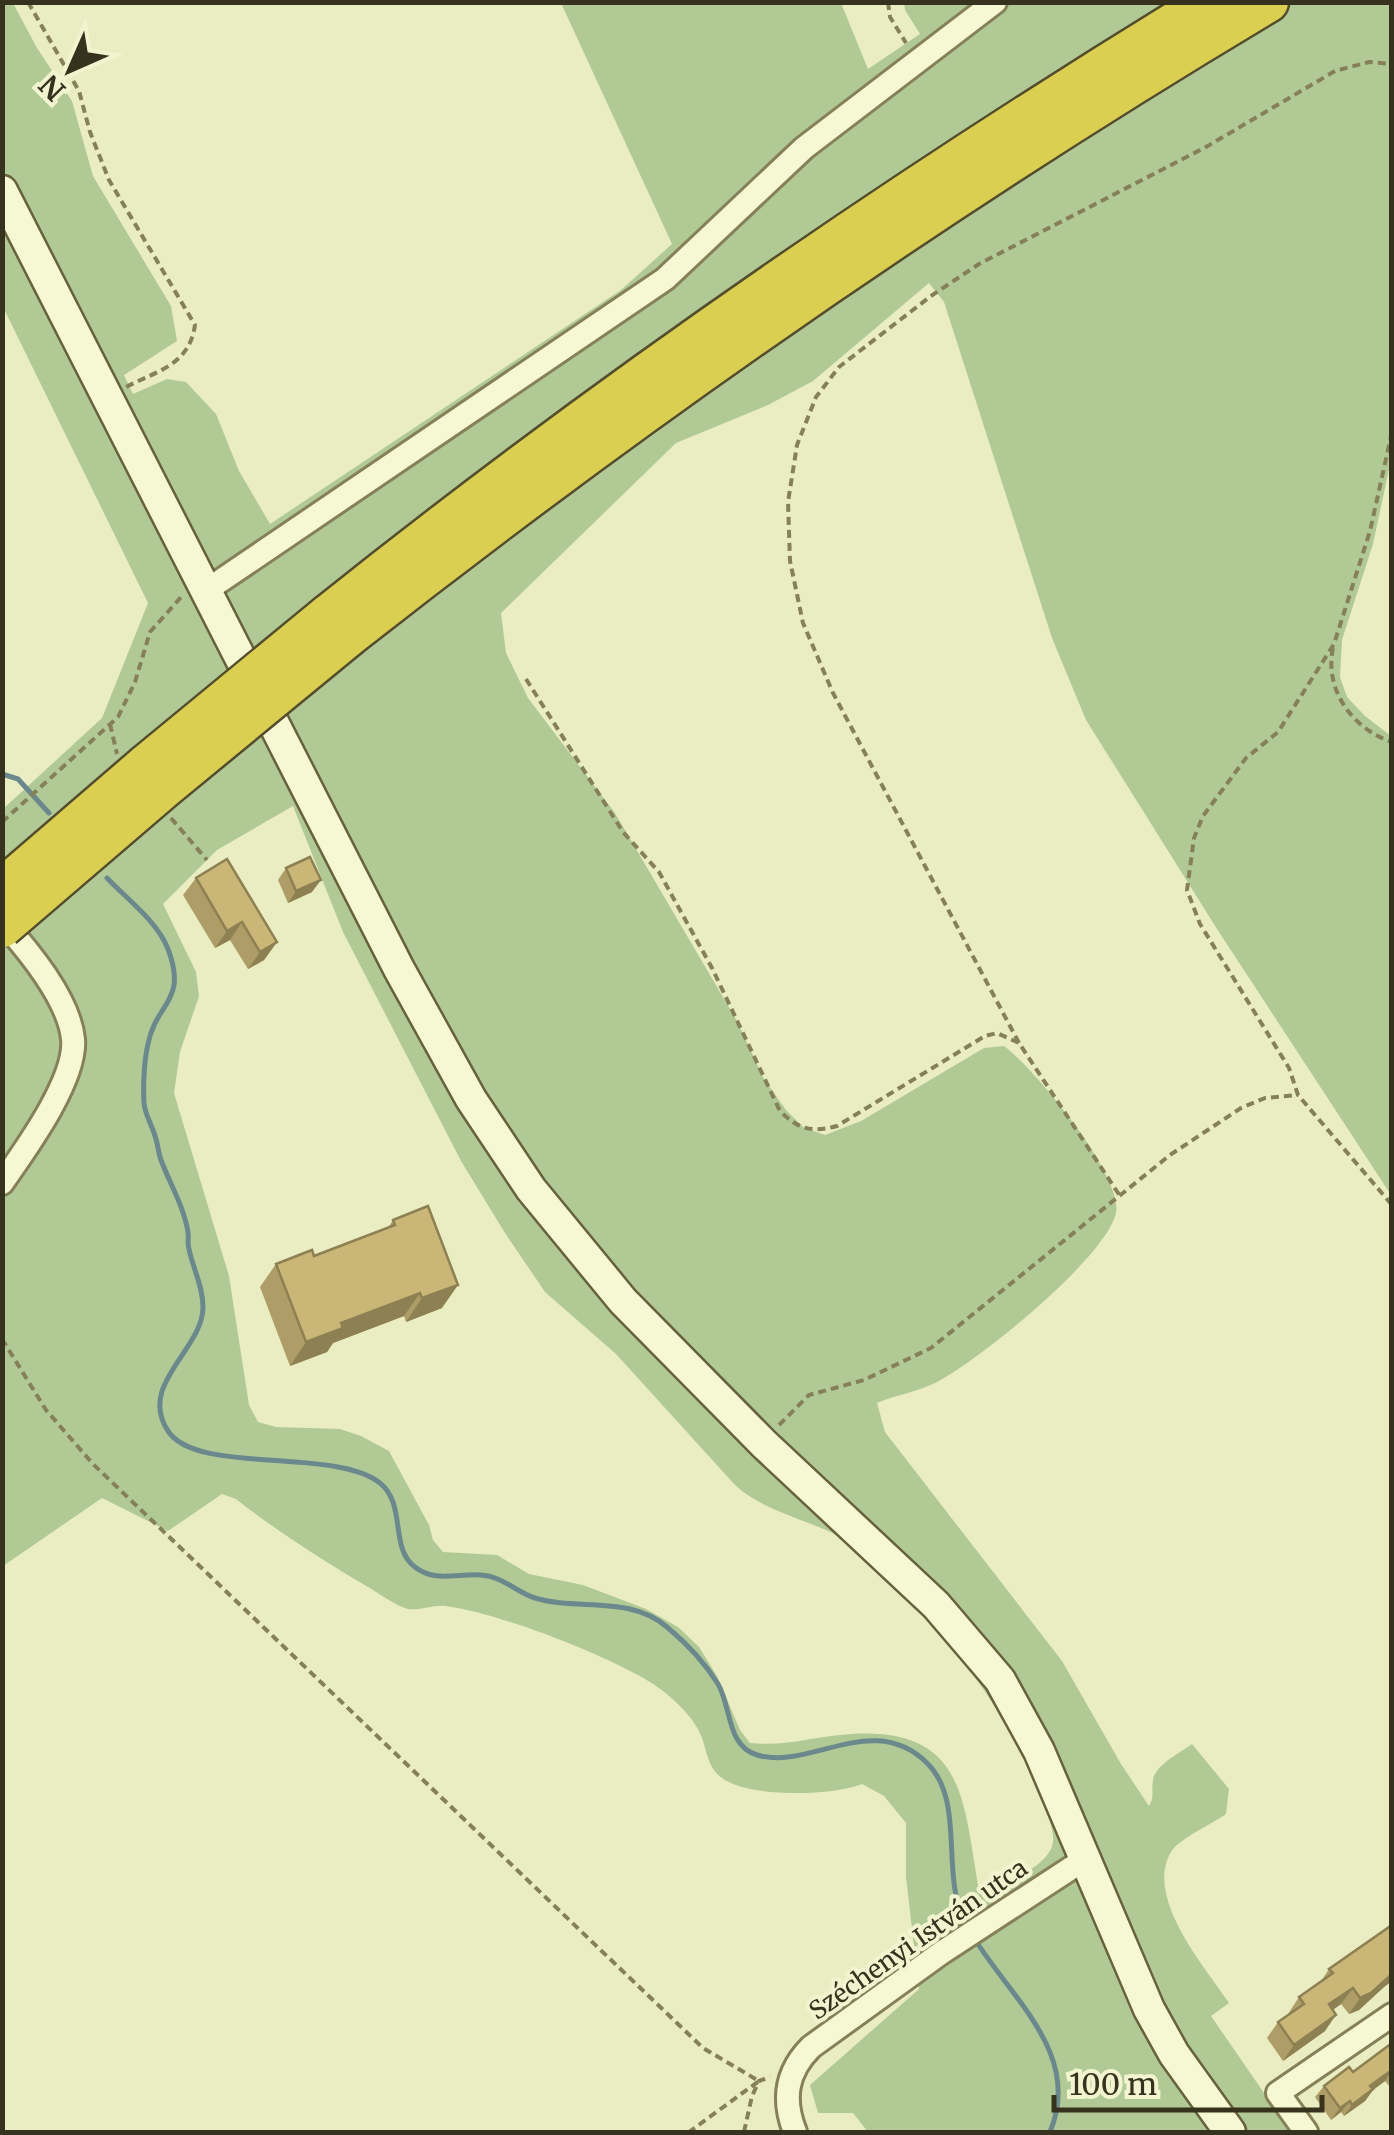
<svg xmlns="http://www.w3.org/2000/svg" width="1394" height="2135" font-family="Merriweather,serif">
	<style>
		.green { fill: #b1ca95; fill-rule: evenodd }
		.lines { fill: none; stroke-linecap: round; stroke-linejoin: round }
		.stream { stroke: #6b898d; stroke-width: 5 }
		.minor-casing { stroke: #868059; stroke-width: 28 }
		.secondary-casing { stroke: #67613c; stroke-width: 35 }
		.motorway-casing { stroke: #534c2d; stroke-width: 45 }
		.path { stroke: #868059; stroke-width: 4; stroke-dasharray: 8 5; stroke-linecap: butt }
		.minor { stroke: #f6f8d4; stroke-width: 22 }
		.secondary { stroke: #f6f8d4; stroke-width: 30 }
		.motorway { stroke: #dbcf52; stroke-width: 40 }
		.motorway-bridge-casing { stroke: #534c2d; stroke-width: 45; stroke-linecap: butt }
		.motorway-bridge { stroke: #dbcf52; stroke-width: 40 }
		.wall { fill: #ae9d66 }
		.shaded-wall { fill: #8d8053 }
		.building { fill: #cab777; stroke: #8d8053; stroke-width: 2.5 }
		.labels { text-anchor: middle; stroke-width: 8; stroke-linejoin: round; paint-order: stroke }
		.street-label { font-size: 25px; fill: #36321d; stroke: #f2f4d0 }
	</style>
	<rect width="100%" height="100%" fill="#eaedc1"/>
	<path class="green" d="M3 3H13L37 48 72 101 93 176 171 306 177 341 124 375 133 394 167 379 186 382 216 414 239 471 270 524 621 290 672 244 561 3H841L868 69 920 34 905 10 904 3H1391V460L1373 544 1342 640 1340 677 1347 697 1365 716 1391 736V1195L1217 929 1086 720 1052 638 944 302 929 283 813 381 768 405 676 443 501 613 506 653 528 698 615 813 737 1021 764 1079 786 1110 803 1127 825 1135 861 1121 984 1048 1004 1046C1034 1068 1124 1177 1116 1213 1105 1259 978 1361 935 1383 917 1392 895 1395 877 1403L885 1432 1062 1661 1121 1764 1149 1806C1155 1796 1151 1791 1153 1780 1155 1765 1180 1753 1192 1744L1229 1789 1226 1814C1213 1823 1182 1838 1173 1849 1141 1894 1205 1967 1229 2003L1211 2016 1291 2132H868L853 2113H818L810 2085 919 1989 906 1877V1823L884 1796 862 1784C833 1796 748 1798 722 1778 708 1768 707 1752 702 1738 694 1715 666 1691 645 1679 596 1651 501 1614 446 1606 434 1604 420 1611 408 1609 396 1606 380 1594 368 1587 322 1560 278 1532 236 1499L222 1494 168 1531 102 1498 3 1566V809L102 718 148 603 3 307ZM293 806 343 932 461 1161 505 1233 545 1292 616 1354 735 1485C770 1517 824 1521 863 1551 881 1565 896 1584 911 1601 967 1660 1011 1721 1041 1798 1046 1812 1058 1835 1051 1849 1040 1871 1001 1885 979 1890 963 1803 967 1727 851 1734 816 1736 786 1747 750 1743L740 1730 717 1676 699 1647 678 1627 646 1609 583 1585 529 1574 497 1555 443 1552 433 1540 429 1525 389 1451 361 1436 340 1429 276 1427 258 1422 249 1405 229 1276 174 1093 180 1052 199 996 196 972 163 904 217 850Z"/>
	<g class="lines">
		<g class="stream">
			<path d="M2 774 18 779 49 813"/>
			<path d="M107 878C127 899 157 921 168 949 188 1002 156 1002 148 1044 144 1061 143 1086 144 1103 145 1115 152 1125 155 1136 158 1144 158 1152 161 1160 170 1184 184 1207 188 1232 189 1241 187 1241 189 1249 193 1269 203 1286 203 1307 203 1350 137 1384 168 1431 196 1475 335 1447 380 1483 407 1505 389 1548 415 1567 435 1583 458 1573 481 1575 502 1576 516 1592 535 1598 578 1611 630 1595 667 1627 685 1642 705 1663 718 1684 732 1708 726 1745 757 1755 810 1771 874 1709 928 1764 967 1804 938 1880 968 1927"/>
			<path d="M976 1941C1014 2001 1082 2056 1050 2132"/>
		</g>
		<g class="minor-casing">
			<g id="minor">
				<path d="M207 590 665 279 804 148 995 2"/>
				<path d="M2 921C28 950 69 999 73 1039 77 1079 25 1150 2 1183"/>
				<path d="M795 2132C782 2099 786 2072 811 2047L941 1953 1085 1859"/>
				<path d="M1306 2132 1278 2093 1392 2015"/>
			</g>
		</g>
		<g class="secondary-casing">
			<path id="secondary" d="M2 191 399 969 471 1099 531 1189 623 1301 764 1444 936 1605 1000 1680 1039 1751 1149 2009 1174 2054 1230 2132"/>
		</g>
		<g class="motorway-casing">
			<g id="motorway">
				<path d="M328 615C608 391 902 189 1208 2"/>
				<path d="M350 635C643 405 948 193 1268 2"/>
			</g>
		</g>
		<g class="path">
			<path d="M28 2 79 91 90 132 109 180 195 325C189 365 159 370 126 387"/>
			<path d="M888 2 890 17 906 43"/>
			<path d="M1392 432 1370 531 1334 644 1278 732 1246 758 1203 816 1194 838 1187 890 1200 924 1289 1068 1298 1095 1392 1205"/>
			<path d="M1333 648C1324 689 1352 729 1392 742"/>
			<path d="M526 679 623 832 659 872 712 968 780 1111C798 1129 811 1133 837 1126L985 1036 997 1033 1019 1043 1120 1196"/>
			<path d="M110 724 117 754"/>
			<path d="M171 818 207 860"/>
			<path d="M2 822 118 717 135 682 150 632 182 596"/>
			<path d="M1019 1043 833 693 803 623 790 561 788 502 797 445 816 397 839 367 931 296 979 264 1206 147 1335 71 1369 62 1392 64"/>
			<path d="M2 1339 46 1410 93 1464 703 2048 759 2081 689 2132"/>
			<path d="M779 1425 809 1395 864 1380 931 1348 1170 1155 1241 1108 1265 1098 1298 1095"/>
			<path d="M744 2132 752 2096 759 2081 770 2077"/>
		</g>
		<use href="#minor" class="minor"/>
		<use href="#secondary" class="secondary"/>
		<use href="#motorway" class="motorway"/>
		<g class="motorway-bridge-casing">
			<g id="motorway-bridge">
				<path d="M2 889 147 764 328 615"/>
				<path d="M2 927 164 788 350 635"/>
			</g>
		</g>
		<use href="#motorway-bridge" class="motorway-bridge"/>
	</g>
	<g class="wall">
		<path d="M286 868 312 892 288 903 278 880Z"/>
		<path d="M196 878 277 942 264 960 248 969 230 940 215 948 183 895Z"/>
		<path d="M393 1220 442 1308 406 1322 404 1316 333 1343 327 1352 290 1366 260 1287 276 1264 314 1256 388 1228Z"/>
		<path d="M1392 1925V1981L1384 1987 1359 2010 1349 2014 1341 2004 1333 2010 1325 2031 1283 2061 1267 2038 1278 2022 1289 2015 1288 2014 1299 1997 1320 1983 1329 1969Z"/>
		<path d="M1392 2043V2086L1390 2087 1385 2081 1373 2090 1365 2101 1344 2116 1341 2112 1331 2120 1315 2097 1324 2086 1353 2072Z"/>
	</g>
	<g class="shaded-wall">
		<path d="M321 880 312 892 288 903 296 891Z"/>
		<path d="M242 922 230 940 215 948 227 931Z"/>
		<path d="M277 942 264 960 248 969 260 952Z"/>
		<path d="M458 1285 442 1308 406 1322 422 1298Z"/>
		<path d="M420 1293 404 1316 333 1343 327 1352 290 1366 306 1342 341 1323Z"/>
		<path d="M1392 1974V1981L1384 1987 1359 2010 1349 2014 1360 1998Z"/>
		<path d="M1353 1988 1341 2004 1317 2021 1329 2004Z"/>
		<path d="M1336 2015 1325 2031 1283 2061 1294 2045Z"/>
		<path d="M1392 2070 1385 2081 1373 2090 1365 2101 1344 2116 1352 2105 1370 2086Z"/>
		<path d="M1350 2101 1341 2112 1331 2120 1340 2108Z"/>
	</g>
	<g class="building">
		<path d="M310 857 321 880 296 891 286 868Z"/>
		<path d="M227 859 277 942 260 952 242 922 227 931 196 878Z"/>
		<path d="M428 1206 458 1285 422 1298 420 1293 341 1323 343 1328 306 1342 276 1264 312 1250 314 1256 395 1225 393 1220Z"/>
		<path d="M1392 1925V1974L1371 1993 1360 1998 1353 1988 1329 2004 1336 2015 1294 2045 1278 2022 1304 2004 1299 1997 1333 1973 1329 1969Z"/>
		<path d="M1392 2043V2070L1370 2086 1373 2089 1352 2105 1350 2101 1340 2108 1324 2086 1349 2067 1353 2072Z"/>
	</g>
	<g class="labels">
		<g class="street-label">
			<text transform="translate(918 1939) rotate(-35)" y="9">Széchenyi István utca</text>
		</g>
	</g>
	<rect width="1394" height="2135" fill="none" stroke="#36321d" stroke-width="10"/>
	<g transform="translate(70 70) rotate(225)" stroke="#f2f4d0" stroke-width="8" paint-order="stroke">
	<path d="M0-8L18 38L0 25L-18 38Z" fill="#36321d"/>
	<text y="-15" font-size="28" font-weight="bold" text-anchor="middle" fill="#36321d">N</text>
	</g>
	<path d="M1054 2095v15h268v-15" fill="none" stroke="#36321d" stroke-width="5"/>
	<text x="1069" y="2095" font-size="30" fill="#36321d" stroke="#f2f4d0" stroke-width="8" paint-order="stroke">100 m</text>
</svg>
